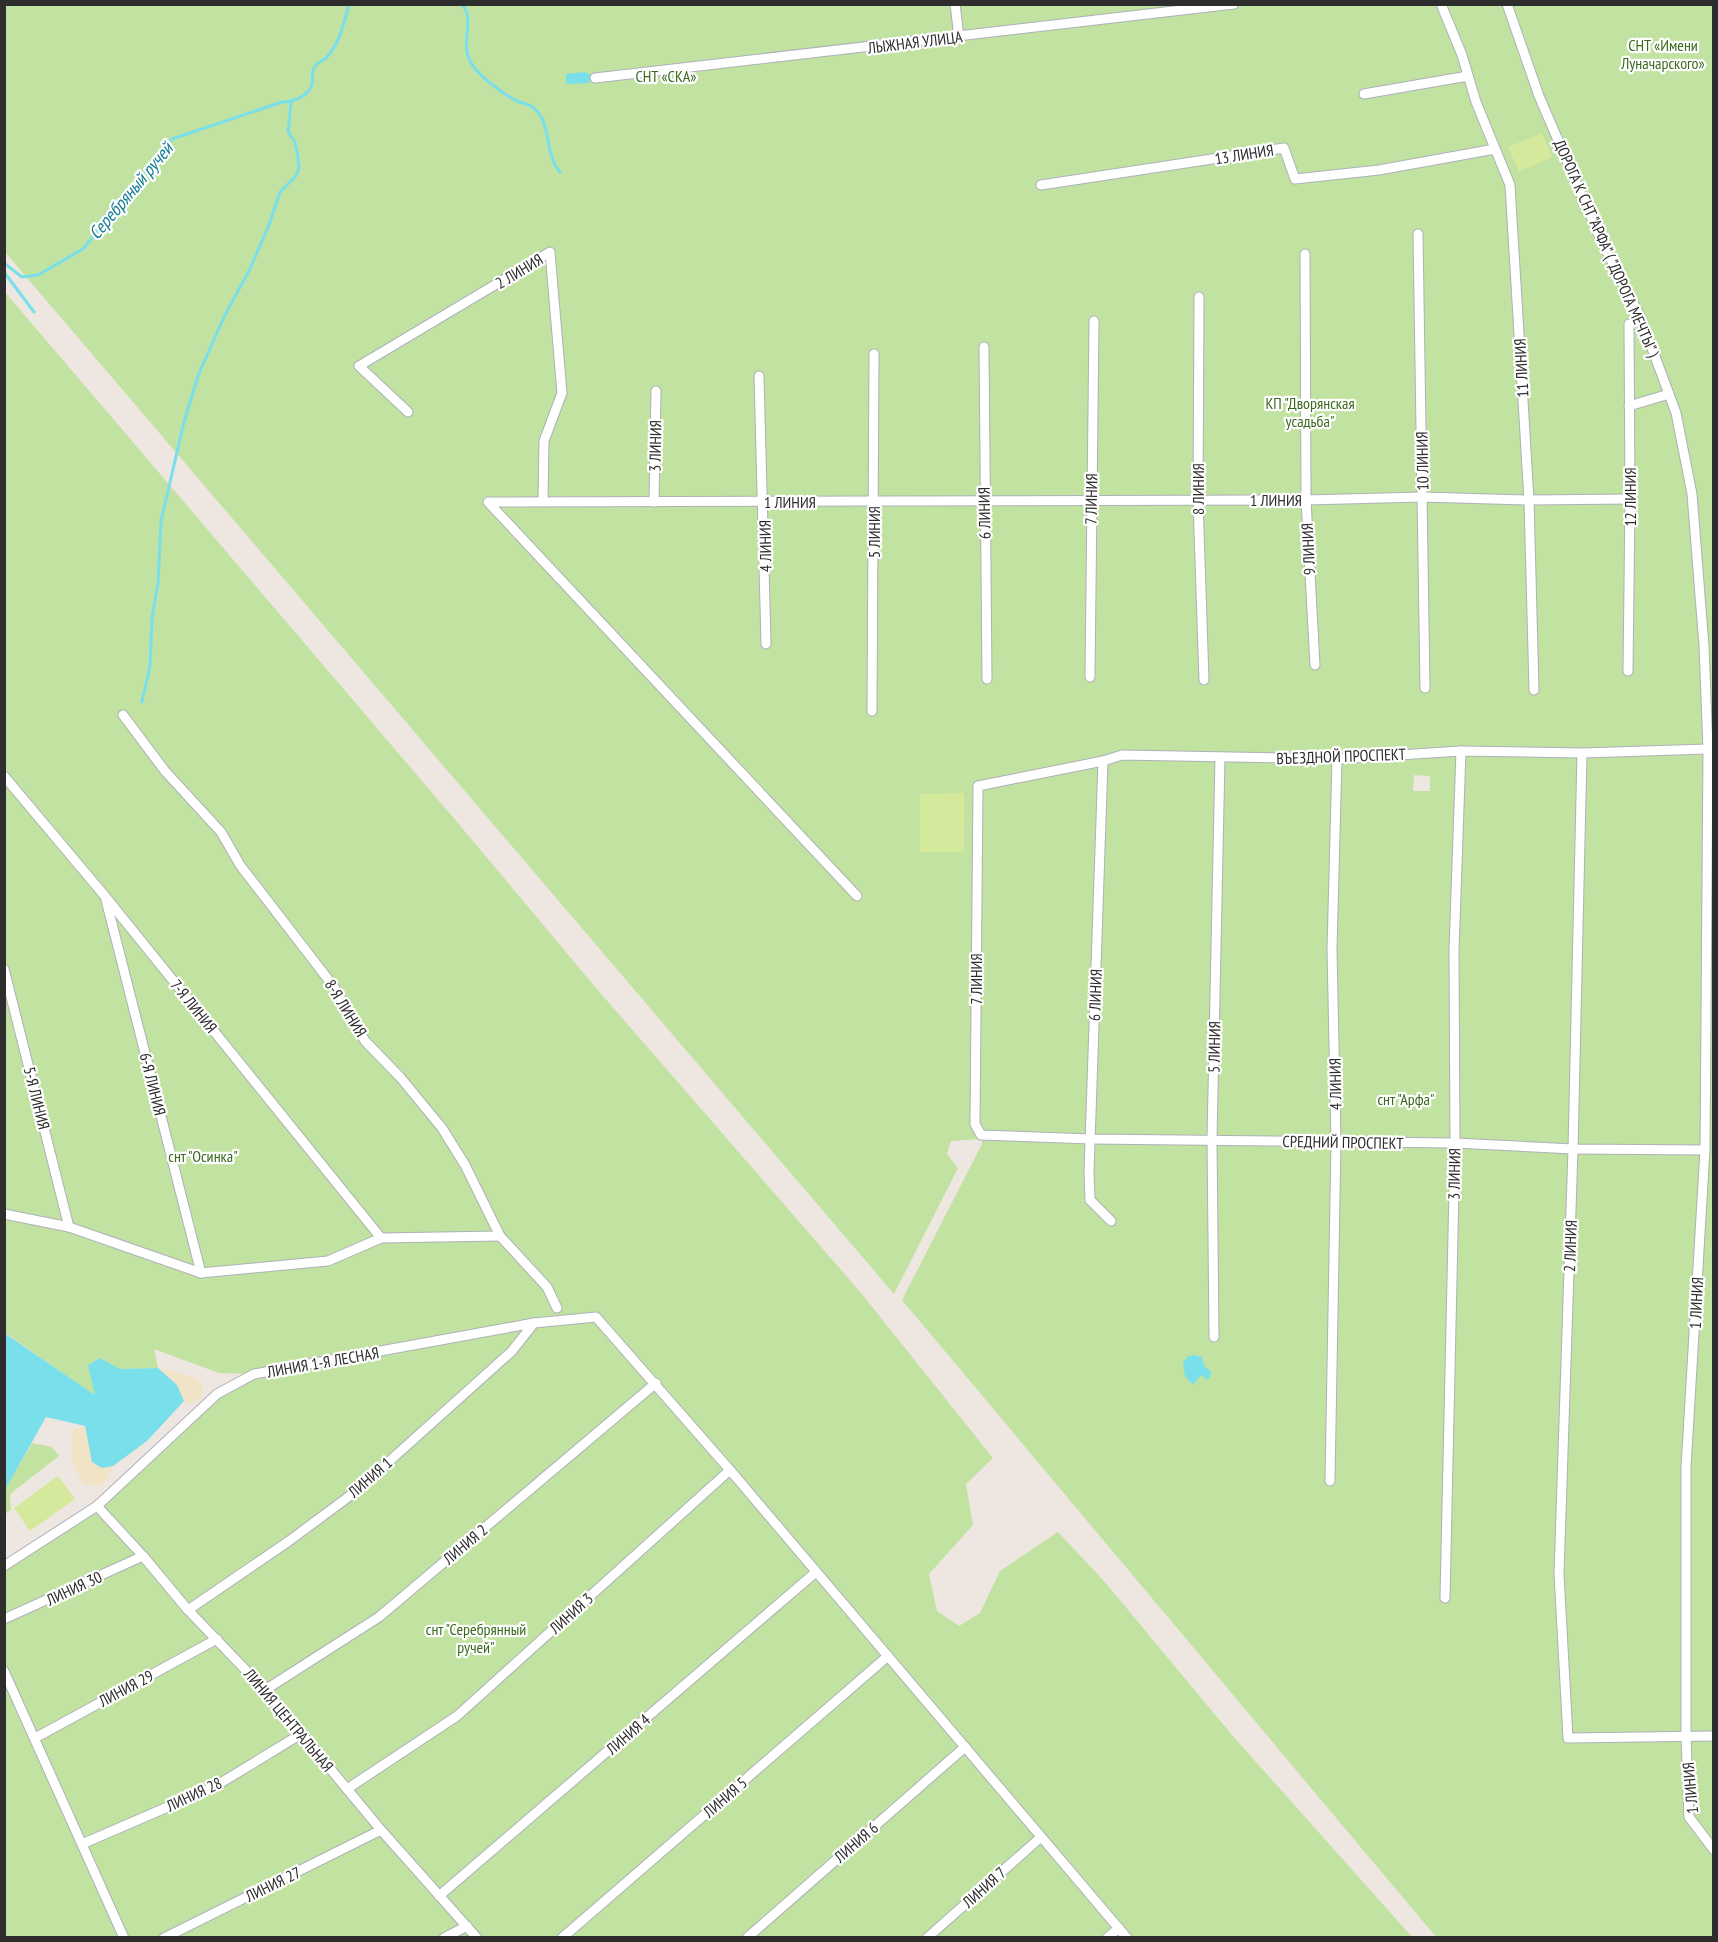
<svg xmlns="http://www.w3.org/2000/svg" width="1718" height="1942" font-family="'PT Sans Narrow',sans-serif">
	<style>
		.green { fill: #c1e2a0; fill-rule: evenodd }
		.sand { fill: #f1e4c6 }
		.pitch { fill: #d4e99c }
		.water { fill: #79dfeb }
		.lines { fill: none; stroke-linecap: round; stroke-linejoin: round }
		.stream { stroke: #79dfeb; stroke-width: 3 }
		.street-casing { stroke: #adb1b9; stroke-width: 11 }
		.street { stroke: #fff; stroke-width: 9 }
		.labels { text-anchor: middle; stroke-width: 4.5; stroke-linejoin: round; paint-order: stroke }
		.street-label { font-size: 16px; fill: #2d2d2d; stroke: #fff }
		.park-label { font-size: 16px; fill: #3a6a1e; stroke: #fff }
		.water-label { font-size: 18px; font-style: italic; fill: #137c95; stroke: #fff }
	</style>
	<rect width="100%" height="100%" fill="#eee6e1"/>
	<g class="green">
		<path d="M4 5H1713V1937H1436L902 1300 982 1144V1139L951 1141 947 1154 958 1168 894 1294 5 252ZM1414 775 1430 776V791H1413Z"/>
		<path d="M4 291 457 822 596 988 861 1293 993 1458 966 1484 973 1525 929 1574 937 1611 959 1626 980 1613 1000 1571 1058 1532 1104 1581 1232 1735 1412 1937H5V1565L97 1506 217 1394 252 1374 219 1373 154 1349 158 1368 120 1369 100 1358 96 1396 5 1333Z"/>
		<path d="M32 1443 52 1447 59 1456 10 1494 11 1510 5 1514 4 1485 6 1487Z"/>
	</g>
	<g class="sand">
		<path d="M158 1368 191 1376 203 1385 202 1398 188 1404 184 1401 177 1385Z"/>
		<path d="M85 1426 92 1462 102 1468 113 1466 107 1479 100 1486 84 1485 73 1465 71 1430Z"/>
	</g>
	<g class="pitch">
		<path d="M1542 133 1552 157 1519 172 1508 147Z"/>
		<path d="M964 793V852H920V794Z"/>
		<path d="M58 1476 75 1499 30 1531 14 1508Z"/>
	</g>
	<g class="water">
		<path d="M585 72 591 75 589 83 566 84V74Z"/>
		<path d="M4 1333 95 1395 88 1365 100 1358 120 1369 158 1368 177 1385 184 1401 147 1441 113 1466 102 1468 92 1462 85 1426 46 1417 6 1488Z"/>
		<path d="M1193 1355 1202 1357 1204 1365 1211 1372 1210 1377 1207 1380 1201 1375 1193 1385 1185 1376 1183 1364 1187 1357Z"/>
	</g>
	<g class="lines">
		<g class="stream">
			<path d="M461 4C476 16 460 43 470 61 477 75 504 95 519 102 525 104 530 104 535 109 552 125 544 154 560 172"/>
			<path d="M4 263 22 277 38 275 83 249 172 139 282 102C293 102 310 96 312 83 314 76 310 71 316 65 319 61 324 61 327 57 340 43 344 22 349 4"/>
			<path d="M4 272 34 312"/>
			<path d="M142 702 150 666 152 618 158 583 161 521 184 422 199 373 225 315 250 269 269 225 280 192 296 176 299 168 297 151 295 142 288 132 291 102"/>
		</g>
		<g class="street-casing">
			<g id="street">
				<path d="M955 4 959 37"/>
				<path d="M1441 4 1462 55 1476 102 1510 185 1529 500 1534 690"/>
				<path d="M1507 4 1539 96 1601 240 1640 316 1676 413 1692 494 1704 646 1708 749 1705 1150 1686 1467V1737L1689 1817 1714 1850"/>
				<path d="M595 78 1234 4"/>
				<path d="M1364 94 1468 76"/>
				<path d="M1041 185 1284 148 1295 179 1379 170 1495 149"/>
				<path d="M1418 234 1425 688"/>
				<path d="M1305 254 1306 500 1315 665"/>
				<path d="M1199 297 1198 500 1204 680"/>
				<path d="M984 347 987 679"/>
				<path d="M759 376 766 644"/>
				<path d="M1629 406 1669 394"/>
				<path d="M408 412 359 366 550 252 562 393 544 441 543 501"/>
				<path d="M654 502 656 391"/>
				<path d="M1628 671 1630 499 1629 324"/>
				<path d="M1090 677 1094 321"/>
				<path d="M872 711 874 354"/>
				<path d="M123 715 165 771 221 832 240 865 334 987 365 1041 400 1077 442 1128 465 1165 500 1236 547 1287 557 1308"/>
				<path d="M1582 753 1573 1149 1559 1574 1568 1738 1714 1736"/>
				<path d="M1103 761 1089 1172 1090 1200 1111 1221"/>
				<path d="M4 776 104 895 381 1238"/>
				<path d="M857 896 488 502 1306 500 1422 497 1529 500 1630 499"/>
				<path d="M106 900 201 1273"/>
				<path d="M4 969 69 1227"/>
				<path d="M1705 1150 1573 1149 1455 1143 1091 1139 981 1135 975 1124 978 786 1103 761 1122 755 1337 759 1461 751 1582 753 1708 749"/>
				<path d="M4 1214 69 1227 201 1273 328 1261 381 1238 500 1236"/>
				<path d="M1214 1337 1212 1139 1220 757"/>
				<path d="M1330 1481 1336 1142 1332 949 1337 759"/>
				<path d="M97 1506 143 1556 188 1610 265 1690 381 1830 477 1938"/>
				<path d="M4 1566 97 1506 217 1394 254 1374 534 1323 596 1317 730 1470 1127 1938"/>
				<path d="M1445 1598 1455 1143 1454 950 1461 751"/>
				<path d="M188 1610 289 1541 355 1492 512 1351 534 1323"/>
				<path d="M4 1619 143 1556"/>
				<path d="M4 1671 124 1938"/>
				<path d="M265 1690 379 1617 656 1383"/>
				<path d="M35 1738 217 1639"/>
				<path d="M347 1789 457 1716 730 1470"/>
				<path d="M82 1844 214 1787 301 1734"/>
				<path d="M439 1896 816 1572"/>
				<path d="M164 1938 381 1830"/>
				<path d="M444 1938 467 1926"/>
				<path d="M562 1938 888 1656"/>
				<path d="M747 1938 965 1747"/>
				<path d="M927 1938 1041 1837"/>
				<path d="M1107 1938 1119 1928"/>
			</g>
		</g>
		<use href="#street" class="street"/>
	</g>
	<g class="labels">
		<g class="street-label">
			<text transform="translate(915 42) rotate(-7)" y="6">ЛЫЖНАЯ УЛИЦА</text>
			<text transform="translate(1244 154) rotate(-9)" y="6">13 ЛИНИЯ</text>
			<text transform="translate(1607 248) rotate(66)" y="6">ДОРОГА К СНТ "АРФА" ( "ДОРОГА МЕЧТЫ" )</text>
			<text transform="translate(519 271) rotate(-31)" y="6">2 ЛИНИЯ</text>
			<text transform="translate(1521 368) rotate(-93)" y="6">11 ЛИНИЯ</text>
			<text transform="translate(655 446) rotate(-89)" y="6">3 ЛИНИЯ</text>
			<text transform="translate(1422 461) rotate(-91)" y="6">10 ЛИНИЯ</text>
			<text transform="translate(1198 489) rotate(-90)" y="6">8 ЛИНИЯ</text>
			<text transform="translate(1630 497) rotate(-90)" y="6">12 ЛИНИЯ</text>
			<text transform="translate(1091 499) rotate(-89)" y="6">7 ЛИНИЯ</text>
			<text x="1276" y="506">1 ЛИНИЯ</text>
			<text x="790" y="508">1 ЛИНИЯ</text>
			<text transform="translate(984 513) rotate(-91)" y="6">6 ЛИНИЯ</text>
			<text transform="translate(874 532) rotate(-90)" y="6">5 ЛИНИЯ</text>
			<text transform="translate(765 546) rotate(-91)" y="6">4 ЛИНИЯ</text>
			<text transform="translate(1308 549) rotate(-93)" y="6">9 ЛИНИЯ</text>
			<text transform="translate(1341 756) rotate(-2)" y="6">ВЪЕЗДНОЙ ПРОСПЕКТ</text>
			<text transform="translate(976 979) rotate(-90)" y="6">7 ЛИНИЯ</text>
			<text transform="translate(1095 995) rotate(-88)" y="6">6 ЛИНИЯ</text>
			<text transform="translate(194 1006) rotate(51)" y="6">7-Я ЛИНИЯ</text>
			<text transform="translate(346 1008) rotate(58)" y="6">8-Я ЛИНИЯ</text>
			<text transform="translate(1214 1047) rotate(-89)" y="6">5 ЛИНИЯ</text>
			<text transform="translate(153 1084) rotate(76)" y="6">6-Я ЛИНИЯ</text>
			<text transform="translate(1335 1084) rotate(-91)" y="6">4 ЛИНИЯ</text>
			<text transform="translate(37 1098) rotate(76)" y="6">5-Я ЛИНИЯ</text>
			<text transform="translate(1343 1142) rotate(1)" y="6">СРЕДНИЙ ПРОСПЕКТ</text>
			<text transform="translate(1454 1174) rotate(-89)" y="6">3 ЛИНИЯ</text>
			<text transform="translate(1570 1246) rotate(-88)" y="6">2 ЛИНИЯ</text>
			<text transform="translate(1696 1303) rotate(-87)" y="6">1 ЛИНИЯ</text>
			<text transform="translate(323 1362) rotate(-10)" y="6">ЛИНИЯ 1-Я ЛЕСНАЯ</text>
			<text transform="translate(370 1477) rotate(-41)" y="6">ЛИНИЯ 1</text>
			<text transform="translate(465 1544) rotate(-40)" y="6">ЛИНИЯ 2</text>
			<text transform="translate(74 1588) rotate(-25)" y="6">ЛИНИЯ 30</text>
			<text transform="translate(571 1613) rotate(-42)" y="6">ЛИНИЯ 3</text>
			<text transform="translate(126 1688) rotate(-28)" y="6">ЛИНИЯ 29</text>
			<text transform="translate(289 1720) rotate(50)" y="6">ЛИНИЯ ЦЕНТРАЛЬНАЯ</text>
			<text transform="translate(628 1734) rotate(-41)" y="6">ЛИНИЯ 4</text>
			<text transform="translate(1690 1788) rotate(-95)" y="6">1 ЛИНИЯ</text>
			<text transform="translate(194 1794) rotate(-25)" y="6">ЛИНИЯ 28</text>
			<text transform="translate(725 1797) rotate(-41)" y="6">ЛИНИЯ 5</text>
			<text transform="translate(856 1842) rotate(-41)" y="6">ЛИНИЯ 6</text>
			<text transform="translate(273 1884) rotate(-26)" y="6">ЛИНИЯ 27</text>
			<text transform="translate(984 1887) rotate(-42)" y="6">ЛИНИЯ 7</text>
		</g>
		<g class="park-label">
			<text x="1663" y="51">СНТ «Имени<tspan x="1663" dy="18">Луначарского»</tspan></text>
			<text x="666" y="82">СНТ «СКА»</text>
			<text x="1310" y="409">КП "Дворянская<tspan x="1310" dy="18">усадьба"</tspan></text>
			<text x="1406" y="1105">снт "Арфа"</text>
			<text x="203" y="1162">снт "Осинка"</text>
			<text x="476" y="1635">снт "Серебрянный<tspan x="476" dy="18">ручей"</tspan></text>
		</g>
		<g class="water-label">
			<text transform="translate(131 191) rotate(-50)" y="6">Серебряный ручей</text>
		</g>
	</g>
	<rect width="1718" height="1942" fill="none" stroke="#2d2d2d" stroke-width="12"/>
</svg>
